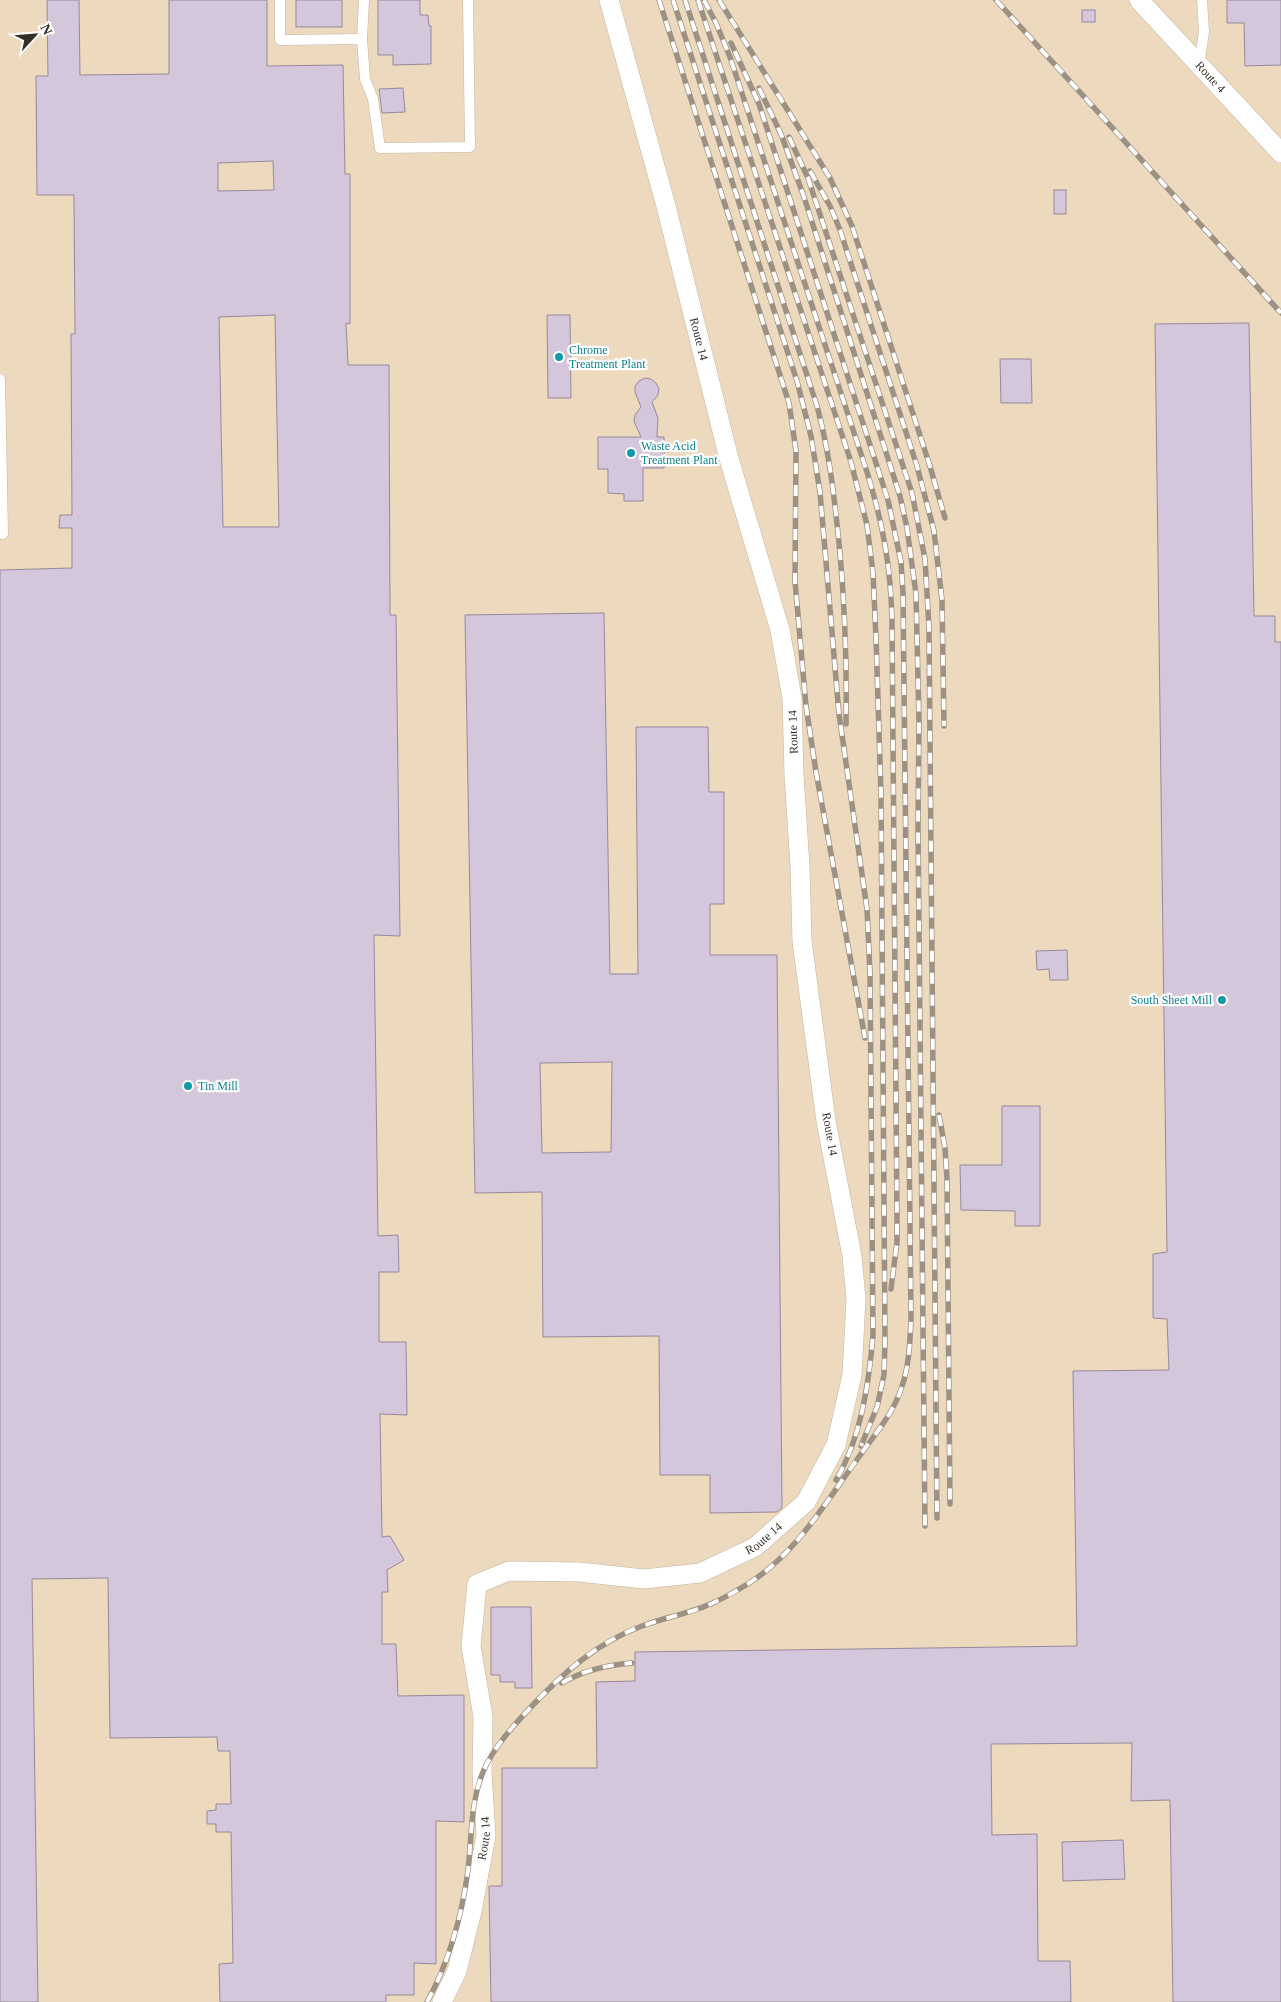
<svg xmlns="http://www.w3.org/2000/svg" width="1281" height="2002" font-family="Georgia,serif">
	<style>
		.built { fill: #ecd9be }
		.building { fill: #d5c7db; stroke: #96899b; fill-rule: evenodd }
		.lines { fill: none; stroke-linecap: round; stroke-linejoin: round }
		.lane-casing { stroke: #c5b7a3; stroke-width: 11 }
		.street-casing { stroke: #c5b7a3; stroke-width: 20 }
		.lane { stroke: #fff; stroke-width: 10 }
		.street { stroke: #fff; stroke-width: 19 }
		.rail-casing { stroke: #9c9183; stroke-width: 5.5 }
		.rail { stroke: #fff; stroke-width: 4; stroke-dasharray: 11; stroke-linecap: butt }
		.culture-dot { fill: #0f9aa8; stroke: #fff; stroke-width: 2 }
		.labels { text-anchor: middle; stroke-width: 4.5; stroke-linejoin: round; paint-order: stroke }
		.street-label { font-size: 12px; fill: #352f27; stroke: #fff }
		.culture-label { font-size: 12px; fill: #0d838f; stroke: #fff; text-anchor: start }
	</style>
	<rect width="100%" height="100%" fill="#f3e4d0"/>
	<rect class="built" x="0" y="0" width="1281" height="2002"/>
	<g class="building">
		<path d="M47 0H79L80 75 169 74V0H267V66L343 65 345 174H350V324L346 323 348 365H389L390 615H396L400 936 374 935 378 1236 398 1235 399 1272H379V1342H406L407 1415 380 1414 382 1537 390 1536 404 1560 387 1570 388 1592H382V1644H396L398 1696 464 1695V1822L436 1821V1964L414 1963V1995H386V2002H220L219 1964 233 1963 231 1832H216V1824H207V1811L216 1810V1804H231L230 1751H218L217 1737 110 1738 108 1578 32 1579 38 2002H0V570L72 568V528H59L60 515H72L71 334H75L74 195H37L36 76H48ZM273 161 274 190 218 191V163ZM275 315 279 527H223L219 317Z"/>
		<rect x="296" y="0" width="46" height="27"/>
		<path d="M378 0H420V15H428L429 26H431V64L393 65V55H378Z"/>
		<path d="M1227 0H1281V65L1245 66 1244 23H1227Z"/>
		<rect x="1082" y="10" width="13" height="12"/>
		<path d="M403 88 405 112 382 113 379 89Z"/>
		<rect x="1054" y="190" width="12" height="24"/>
		<path d="M547 315H570L571 398H548Z"/>
		<path d="M1249 323 1254 616H1275V642H1281V2002H1173L1170 1800 1131 1801 1132 1743 991 1744 992 1835 1037 1834 1038 1961H1070L1071 2002H491L489 1886H502V1768H597L596 1682 635 1681V1652L1077 1646 1073 1371 1169 1370 1167 1319 1153 1318V1254L1167 1252 1155 324Z"/>
		<path d="M1000 359H1031L1032 403H1001Z"/>
		<path d="M645 378 651 379 656 383 659 389 658 395 652 402 658 418 657 437H664V468H643V501H624V494L608 493V469H598V437H641L634 421 635 415 641 407 635 392V386L639 381Z"/>
		<path d="M604 613 610 974H638L636 727H708L709 792H724V904H710V955H777L782 1508 777 1512 710 1513V1475H660L659 1336 543 1337 542 1192 475 1193 465 615ZM612 1062 611 1152 542 1153 540 1063Z"/>
		<path d="M1067 950 1068 980H1050L1049 969 1037 970 1036 951Z"/>
		<path d="M1002 1106H1040V1226H1015V1211L961 1210 960 1165H1002Z"/>
		<path d="M491 1607H531L532 1688H515V1682H500V1675H491Z"/>
		<path d="M1123 1840 1125 1879 1063 1881 1062 1842Z"/>
	</g>
	<g class="lines">
		<g class="lane-casing">
			<g id="lane">
				<path d="M280 0V40L362 39 365 79 373 99 380 148 470 147 468 0"/>
				<path d="M362 39 364 0"/>
				<path d="M1199 65 1204 32 1202 0"/>
				<path d="M0 379 3 534"/>
			</g>
		</g>
		<g class="street-casing">
			<g id="street">
				<path id="s1" d="M1139 0 1281 153"/>
				<path id="s2" d="M442 2002 457 1971 472 1911 486 1835 482 1774 483 1717 471 1646 477 1584 509 1571 579 1572 644 1579 700 1573 755 1547 806 1502 836 1445 852 1375 856 1299 852 1256 826 1121 802 941 800 866 794 775 792 698 780 630 729 459 666 206 609 0"/>
			</g>
		</g>
		<use href="#lane" class="lane"/>
		<use href="#street" class="street"/>
		<g class="rail-casing">
			<g id="rail">
				<path d="M659 0 789 403 796 451 795 581 806 706 816 772 865 1038"/>
				<path d="M673 0 797 381 811 436 820 492 839 714 867 909 870 973 873 1335C869 1383 861 1438 836 1480"/>
				<path d="M685 0 817 406C830 454 835 503 840 553 845 610 847 667 846 724"/>
				<path d="M698 0 851 462 867 525 873 573 876 638 881 794 885 1340 884 1375 877 1407 861 1446"/>
				<path d="M704 0 716 23 730 57 867 472C883 524 891 567 892 622L897 1220V1242L891 1289"/>
				<path d="M719 0 830 178 852 226 929 463 945 518"/>
				<path d="M996 0 1281 313"/>
				<path d="M759 88 781 134 804 197 900 496 907 528 916 594 919 721 918 829 925 1526"/>
				<path d="M789 137 808 178 912 493 925 559 929 628 937 1518"/>
				<path d="M810 171 830 206 840 230 917 466 934 531 942 600 944 726"/>
				<path d="M939 1115 945 1148 947 1179 950 1504"/>
				<path d="M562 1683C584 1670 607 1665 632 1663"/>
				<path d="M427 2002C449 1962 462 1915 468 1870 472 1836 470 1804 483 1772 493 1748 513 1726 531 1707 563 1673 598 1642 642 1626 666 1617 692 1613 715 1602 726 1597 736 1591 746 1585 794 1556 824 1505 856 1461 870 1440 888 1421 898 1397 909 1372 910 1345 911 1318L903 593 901 562 888 500 759 104 731 43"/>
			</g>
		</g>
		<use href="#rail" class="rail"/>
	</g>
	<g class="culture-dot">
		<circle cx="559" cy="357" r="5"/>
		<circle cx="631" cy="453" r="5"/>
		<circle cx="1222" cy="1000" r="5"/>
		<circle cx="188" cy="1086" r="5"/>
	</g>
	<g class="labels">
		<g class="street-label">
			<text dy="4" stroke="none"><textPath href="#s1" startOffset="105">Route 4</textPath></text>
			<text transform="translate(699 339) rotate(76)" y="4">Route 14</text>
			<text transform="translate(793 732) rotate(-92)" y="4">Route 14</text>
			<text transform="translate(830 1134) rotate(80)" y="4">Route 14</text>
			<text dy="4" stroke="none"><textPath href="#s2" startOffset="725">Route 14</textPath></text>
			<text dy="4" stroke="none"><textPath href="#s2" startOffset="170">Route 14</textPath></text>
		</g>
		<g class="culture-label">
			<text x="569" y="354">Chrome<tspan x="569" dy="14">Treatment Plant</tspan></text>
			<text x="641" y="450">Waste Acid<tspan x="641" dy="14">Treatment Plant</tspan></text>
			<text x="1212" y="1004" text-anchor="end">South Sheet Mill</text>
			<text x="198" y="1090">Tin Mill</text>
		</g>
	</g>
	<g transform="translate(35 35) rotate(64)" stroke="#ffffff" stroke-width="4" paint-order="stroke">
	<path d="M0-4L9 19L0 12L-9 19Z" fill="#352f27"/>
	<text y="-8" font-size="14" font-weight="bold" text-anchor="middle" fill="#352f27">N</text>
	</g>
</svg>
